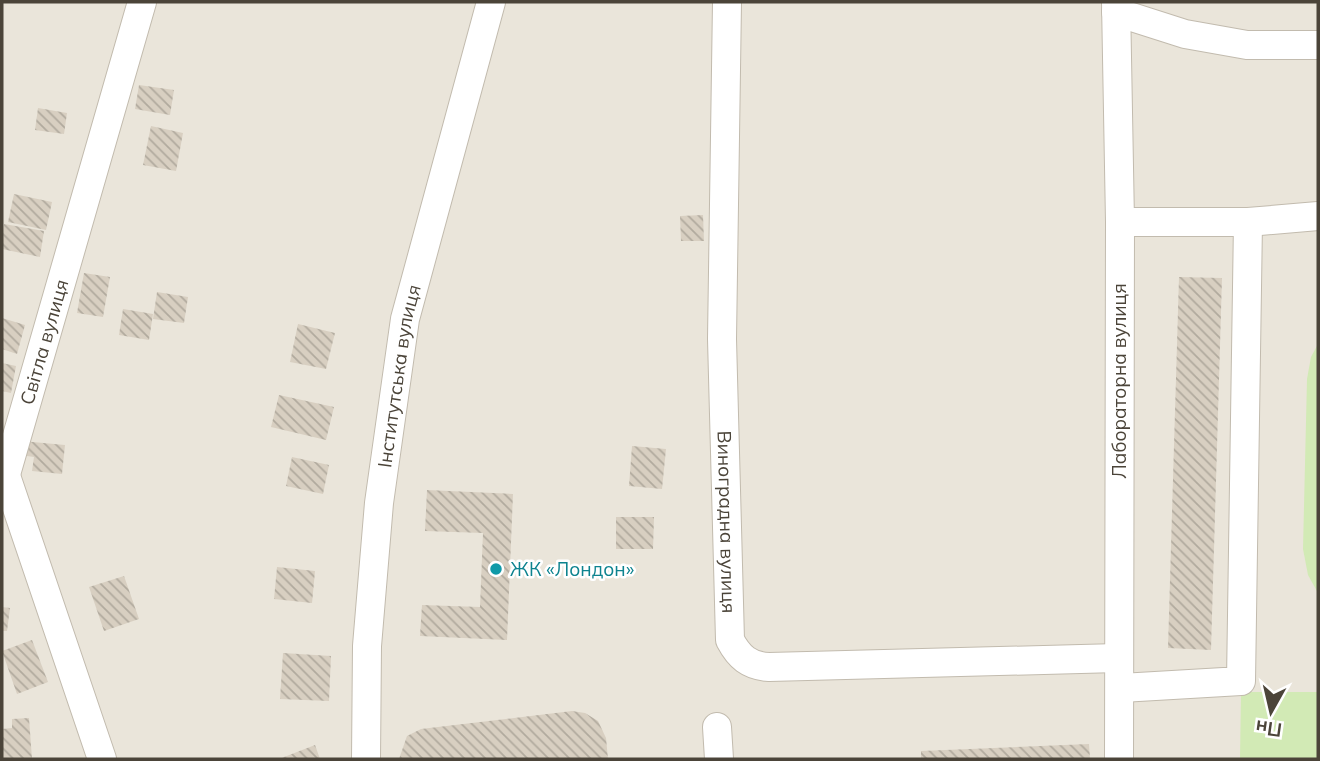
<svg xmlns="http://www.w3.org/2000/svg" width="1320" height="761" font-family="Mulish,sans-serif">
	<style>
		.residential { fill: #eae5da }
		.garden { fill: #d2eab5 }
		.building { fill: url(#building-back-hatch) }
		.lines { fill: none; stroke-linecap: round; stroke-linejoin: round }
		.minor-casing { stroke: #c2bbae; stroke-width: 30 }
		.minor { stroke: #fff; stroke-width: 28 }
		.culture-dot { fill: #0f9aa8; stroke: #fff; stroke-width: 2.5 }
		.labels { text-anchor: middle; stroke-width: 5; stroke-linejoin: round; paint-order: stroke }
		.street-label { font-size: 19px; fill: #4b4439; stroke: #fff }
		.culture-label { font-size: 19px; fill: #0d838f; stroke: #fff; text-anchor: start }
	</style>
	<defs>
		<pattern id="building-back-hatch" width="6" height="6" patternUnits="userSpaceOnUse" patternTransform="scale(1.75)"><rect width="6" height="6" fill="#d8cfc1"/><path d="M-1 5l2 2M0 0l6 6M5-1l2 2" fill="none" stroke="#b1aa9e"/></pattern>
	</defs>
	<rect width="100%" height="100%" fill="#f6f3ec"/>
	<rect class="residential" x="2" y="2" width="1316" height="757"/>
	<g class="garden">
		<path d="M1318 344V593L1308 575 1303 549 1307 379 1311 357Z"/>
		<path d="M1241 692H1318V759H1240Z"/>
	</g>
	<g class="building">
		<path d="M139 85 174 90 170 115 135 109Z"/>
		<path d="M38 108 67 113 64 134 35 130Z"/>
		<path d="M151 126 183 133 176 171 143 165Z"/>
		<path d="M14 194 52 202 46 230 8 222Z"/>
		<path d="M703 215 704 241H681L680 216Z"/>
		<path d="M4 224 44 231 40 257 2 249Z"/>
		<path d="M84 273 110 277 103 317 77 313Z"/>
		<path d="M1179 277 1222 278 1211 650 1168 648Z"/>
		<path d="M157 292 188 297 184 323 153 319Z"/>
		<path d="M123 309 153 314 149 340 119 335Z"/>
		<path d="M2 318 25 325 17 354 2 349Z"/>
		<path d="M298 324 335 333 326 369 290 362Z"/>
		<path d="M2 363 16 366 11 393 2 391Z"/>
		<path d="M279 395 334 407 326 440 271 427Z"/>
		<path d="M22 441 65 445 62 474 32 471 34 457 20 455Z"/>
		<path d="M632 446 666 449 662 489 629 486Z"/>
		<path d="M292 457 329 465 323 494 286 486Z"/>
		<path d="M427 490 513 494 507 640 420 636 422 605 480 607 483 533 425 531Z"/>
		<path d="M616 517H654L653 549H616Z"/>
		<path d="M277 567 315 571 312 603 274 599Z"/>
		<path d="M124 576 139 619 104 631 89 587Z"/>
		<path d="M2 607 10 608 7 631H2Z"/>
		<path d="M32 640 48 682 17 694 2 651Z"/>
		<path d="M283 653 331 656 329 701 280 699Z"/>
		<path d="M572 711 585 713 598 721 606 738 608 759H399L407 736 421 729Z"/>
		<path d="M29 718 32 759H2V729L12 728V719Z"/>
		<path d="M1089 744 1090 759H921V751Z"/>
		<path d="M315 745 320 759H279Z"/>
	</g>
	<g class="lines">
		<g class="minor-casing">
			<g id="minor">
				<path id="s1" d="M727 2 722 339 730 640C739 657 749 666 769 667L1118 658"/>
				<path d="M1116 2 1120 222 1119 759"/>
				<path d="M1116 12 1185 34 1247 45H1318"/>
				<path d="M1120 222H1248L1318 216"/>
				<path d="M3 467 102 759"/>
				<path id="s2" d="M2 488 142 2"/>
				<path d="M1121 688 1241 681 1248 222"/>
				<path d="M717 727 719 759"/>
				<path id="s3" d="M366 759 367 646 379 503 405 319 491 2"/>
			</g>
		</g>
		<use href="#minor" class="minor"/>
	</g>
	<circle class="culture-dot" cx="496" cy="569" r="7"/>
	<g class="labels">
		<g class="street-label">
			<text dy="7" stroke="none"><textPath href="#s2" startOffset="152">Світла вулиця</textPath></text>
			<text dy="7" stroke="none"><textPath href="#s3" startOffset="385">Інститутська вулиця</textPath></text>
			<text transform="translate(1119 381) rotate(-90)" y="7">Лабораторна вулиця</text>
			<text dy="7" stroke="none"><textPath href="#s1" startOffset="520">Виноградна вулиця</textPath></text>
		</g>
		<g class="culture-label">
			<text x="510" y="576">ЖК «Лондон»</text>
		</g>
	</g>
	<rect width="1320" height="761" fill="none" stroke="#4b4439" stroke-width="7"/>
	<g transform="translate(1271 712) rotate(188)" stroke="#ffffff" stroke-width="5" paint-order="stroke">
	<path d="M0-5L12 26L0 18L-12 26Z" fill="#4b4439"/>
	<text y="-10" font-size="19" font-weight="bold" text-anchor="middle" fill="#4b4439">Пн</text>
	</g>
</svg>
